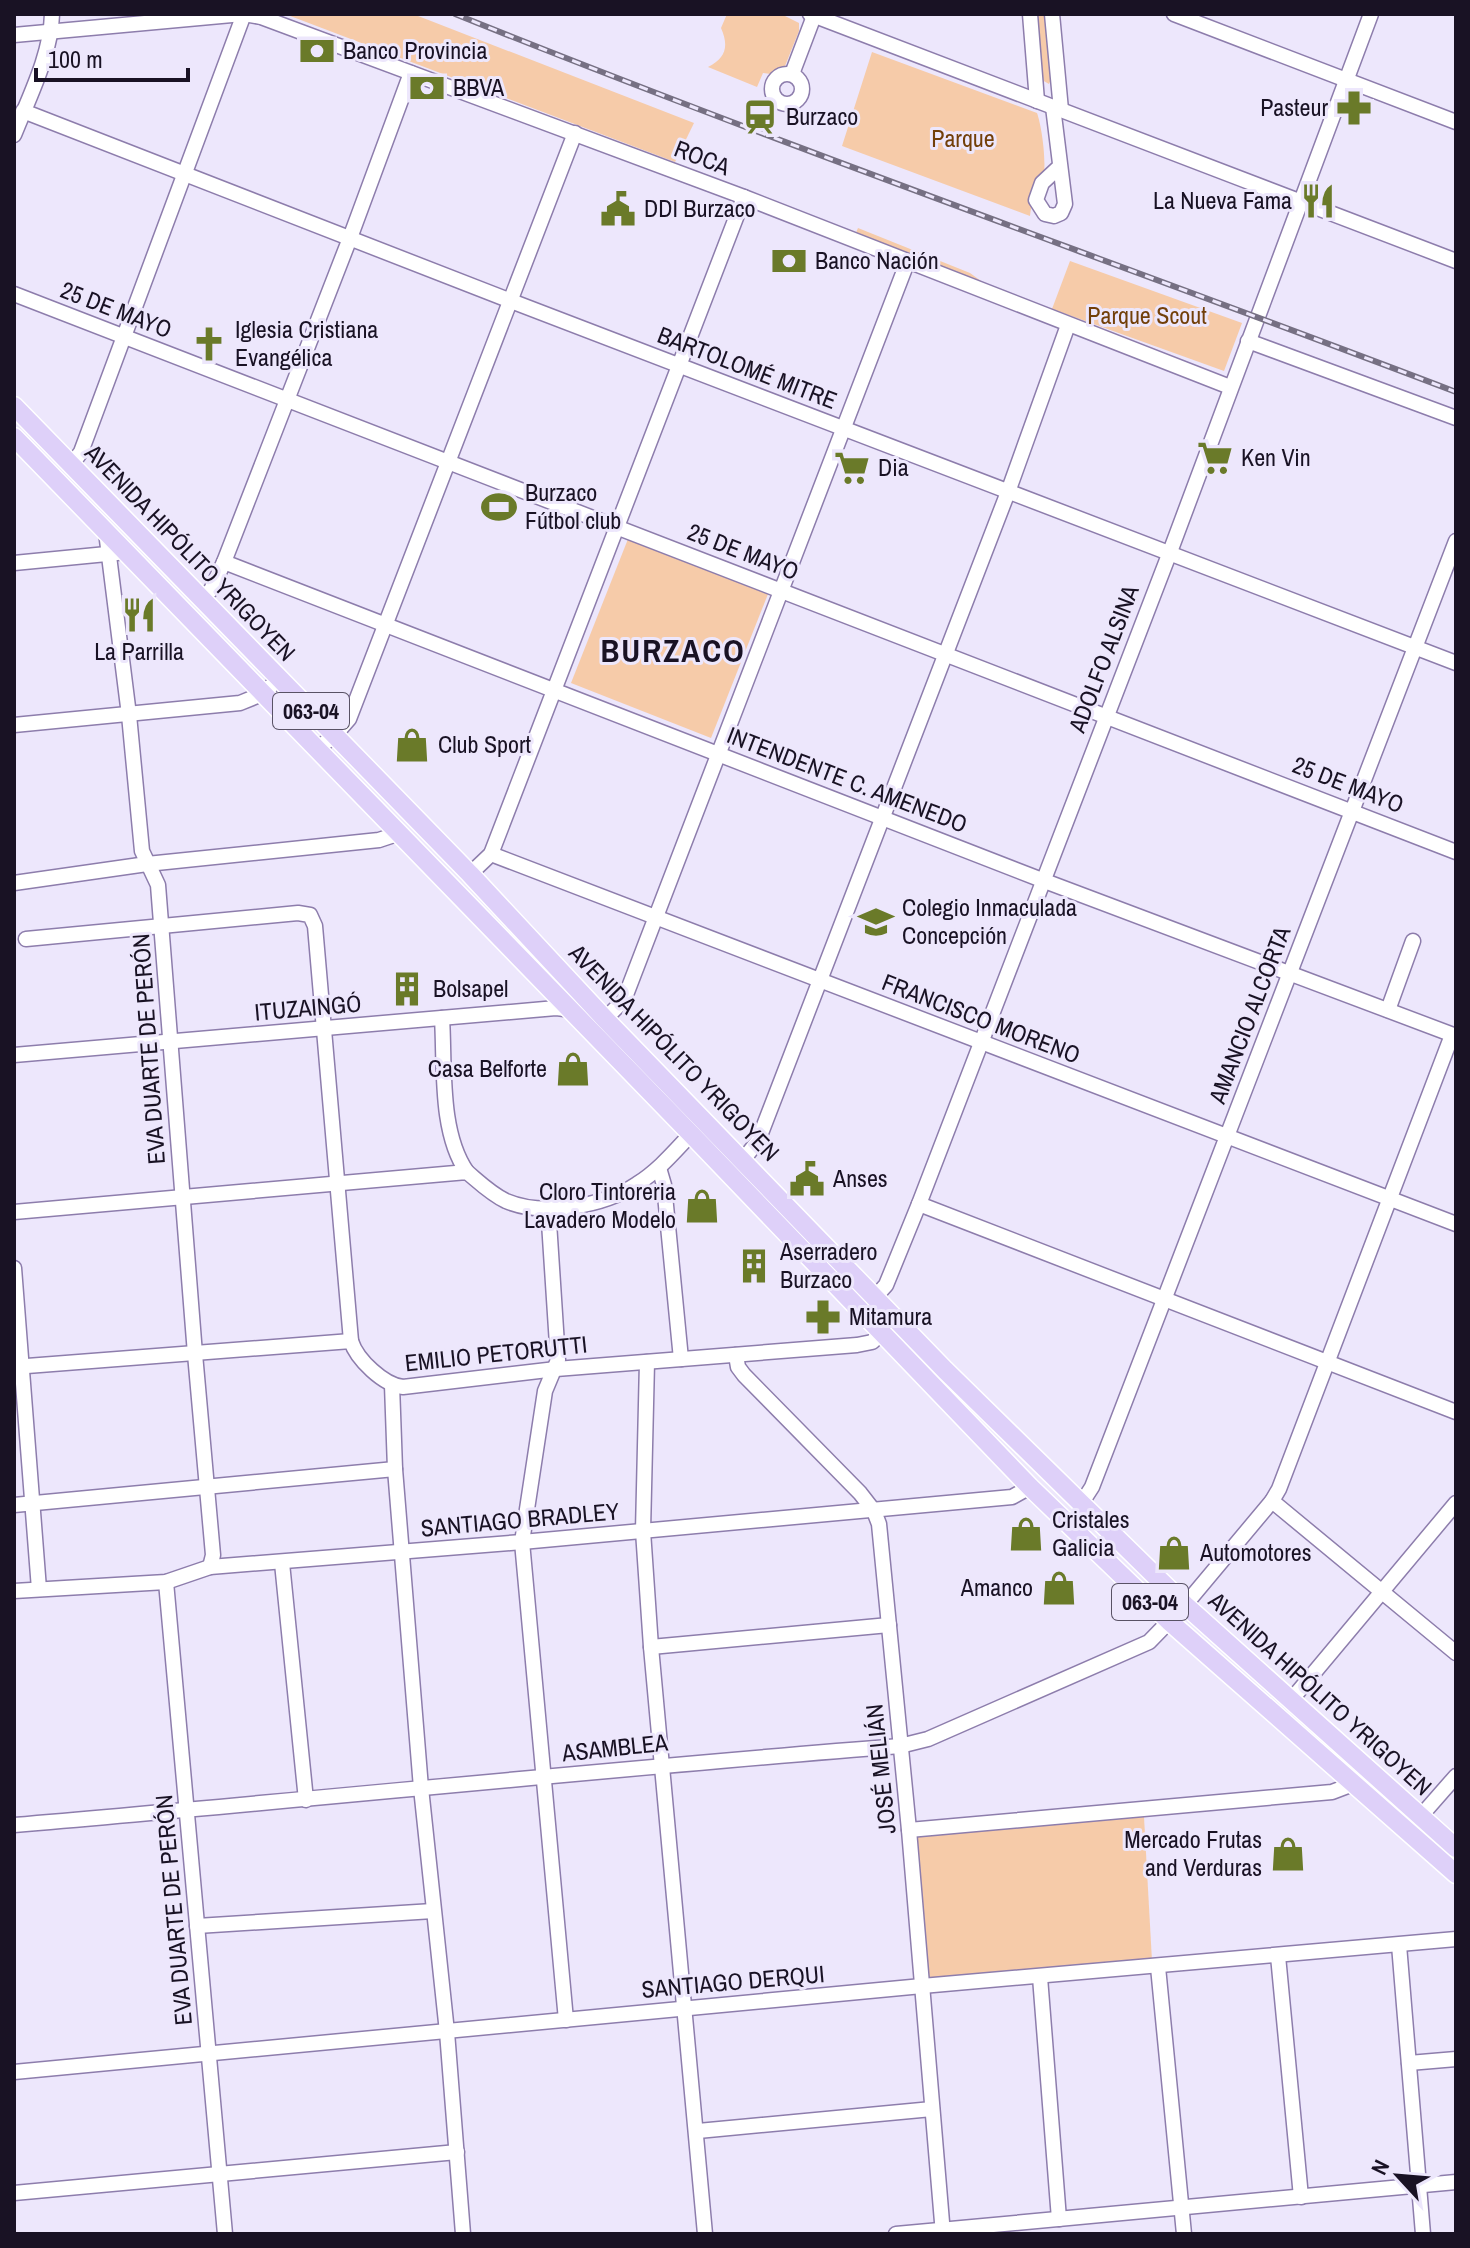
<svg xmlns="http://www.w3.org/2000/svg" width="1470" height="2248" font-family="'Archivo Narrow',sans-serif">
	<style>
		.green { fill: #f6cba9 }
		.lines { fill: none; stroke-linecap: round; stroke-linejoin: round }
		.minor-casing { stroke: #8d7dac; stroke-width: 17 }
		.major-casing { stroke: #fff; stroke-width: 21 }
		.minor { stroke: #fff; stroke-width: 14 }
		.major { stroke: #ded0f9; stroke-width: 18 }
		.rail-casing { stroke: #767083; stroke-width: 6 }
		.rail { stroke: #ede7fc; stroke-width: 3; stroke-dasharray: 9; stroke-linecap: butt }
		.labels { text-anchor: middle; stroke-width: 6; stroke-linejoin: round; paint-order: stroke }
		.shield { fill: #ede7fc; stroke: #595265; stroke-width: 2 }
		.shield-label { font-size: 22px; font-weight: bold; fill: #191224 }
		.poi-label { font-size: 24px; fill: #191224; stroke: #ede7fc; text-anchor: start }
		.park-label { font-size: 24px; fill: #723f09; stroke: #ede7fc }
		.street-label { font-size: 24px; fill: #191224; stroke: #ede7fc }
		.district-label { font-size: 32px; font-weight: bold; letter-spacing: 2px; fill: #191224; stroke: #ede7fc }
	</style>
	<rect width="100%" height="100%" fill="#ede7fc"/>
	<g class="green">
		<path d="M285 14H413L694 123 675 162Z"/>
		<path d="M727 14H781L799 23V31L785 66 771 74 763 73 757 87 708 67C726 58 729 46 721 28Z"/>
		<path d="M1036 14H1044L1051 79 1049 84 1042 80Z"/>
		<path d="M872 52 1037 113C1042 127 1047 164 1043 179 1038 192 1031 201 1030 216L842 146Z"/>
		<path d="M858 228 970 273 981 281 980 284 855 235Z"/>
		<path d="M1070 261 1242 323 1224 371 1052 309Z"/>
		<path d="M628 539 768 594 711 738 571 683Z"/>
		<path d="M1144 1817 1152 1961 932 1981 926 1974 915 1837Z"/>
	</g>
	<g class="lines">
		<g class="minor-casing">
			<g id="minor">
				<path d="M244 14 261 17 744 197 1230 387"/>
				<path d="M810 14 1456 261"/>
				<path d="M1030 14 1037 101"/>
				<path d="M1052 14 1061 110"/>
				<path d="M1174 14 1456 122"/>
				<path d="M14 35 243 14"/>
				<circle cx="787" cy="89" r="15"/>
				<path d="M792 74 814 16"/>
				<path d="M1053 107 1065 204 1061 213 1054 216 1045 214 1036 200 1042 183 1058 168"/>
				<path d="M23 111 511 301 1456 663"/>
				<path d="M14 135C29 97 51 55 52 14"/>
				<path d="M14 294 1456 852"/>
				<path d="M1248 341 1456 418"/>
				<path d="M72 464 81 452 244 14"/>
				<path d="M106 532 129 715 142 851 158 885 195 1354 213 1555 210 1567"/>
				<path d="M224 562 1042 880 1456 1036"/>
				<path d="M14 563 117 553"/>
				<path d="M201 599 211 590 224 562 350 238 411 73"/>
				<path d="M14 725 240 703 262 694 279 679"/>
				<path d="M317 749 335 735 349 719 575 133"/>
				<path d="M491 854 1456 1224"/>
				<path d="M470 874 491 854 744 197"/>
				<path d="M14 883 147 864 379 840 397 834"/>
				<path d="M26 939 298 913 310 915 315 926 351 1341"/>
				<path d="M1388 1010 1413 941"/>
				<path d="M442 1018C445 1065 439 1132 467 1172"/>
				<path d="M602 1027 605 1019 624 1000 907 263"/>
				<path d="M14 1055 556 1008 573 1010"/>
				<path d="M743 1160 758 1141 1008 492 1068 325"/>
				<path d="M659 1168 664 1185 681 1359"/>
				<path d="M919 1204 1456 1412"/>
				<path d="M548 1207 558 1360 545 1391 522 1542 566 2020"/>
				<path d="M14 1212 467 1172C479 1182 491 1194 506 1201 544 1217 604 1206 637 1184 658 1171 674 1152 691 1134"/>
				<path d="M14 1268 39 1589"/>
				<path d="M868 1305 886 1285 919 1204 1170 552 1371 14"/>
				<path d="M736 1355 738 1367 744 1375 860 1493 874 1511 879 1524 909 1830 943 2234"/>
				<path d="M647 1362 643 1531 651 1647 705 2234"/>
				<path d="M14 1367 351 1341C357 1360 384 1385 403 1387L556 1369 857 1345 872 1342 897 1319"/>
				<path d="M392 1385 395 1469 421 1788 447 2032 463 2234"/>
				<path d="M1272 1501 1456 1653"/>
				<path d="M1081 1504 1092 1487 1456 541"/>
				<path d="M14 1505 395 1469"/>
				<path d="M282 1563 306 1800"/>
				<path d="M166 1582 225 2234"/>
				<path d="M14 1591 166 1582 210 1567 522 1542 1012 1497 1030 1487"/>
				<path d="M651 1647 889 1625"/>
				<path d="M1292 1699 1456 1503"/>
				<path d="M1420 1817 1456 1776"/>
				<path d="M14 1825C310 1800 605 1769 900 1746L928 1739 1149 1642 1185 1605 1272 1501 1279 1489 1452 1035"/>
				<path d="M909 1830 1332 1792 1353 1784"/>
				<path d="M197 1926 433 1911"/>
				<path d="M1399 1945 1423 2234"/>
				<path d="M1278 1956 1301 2197"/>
				<path d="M1158 1967 1184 2234"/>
				<path d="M1040 1977 1059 2219"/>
				<path d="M1409 2063 1456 2059"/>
				<path d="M14 2072 922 1986 1456 1939"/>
				<path d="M698 2131 932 2109"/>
				<path d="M14 2193 457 2152"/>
				<path d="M896 2234 1456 2182"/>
			</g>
		</g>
		<g class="major-casing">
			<g id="major">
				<path d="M14 406 470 874 605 1019 945 1370 1185 1605 1456 1848"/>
				<path d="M14 437 691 1134 1030 1487 1170 1622 1456 1874"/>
			</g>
		</g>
		<use href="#minor" class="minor"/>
		<use href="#major" class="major"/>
		<g class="rail-casing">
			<path id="rail" d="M455 14C786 147 1123 265 1456 392"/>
		</g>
		<use href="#rail" class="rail"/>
	</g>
	<defs>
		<g id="bank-bare" transform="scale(2.76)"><path d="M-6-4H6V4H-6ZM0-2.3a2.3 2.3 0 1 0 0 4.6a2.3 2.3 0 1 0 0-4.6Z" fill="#6a7a29" stroke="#ede7fc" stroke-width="2.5" paint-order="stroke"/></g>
		<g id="pharmacy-bare" transform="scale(2.76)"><path d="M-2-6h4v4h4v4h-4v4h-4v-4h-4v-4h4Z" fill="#6a7a29" stroke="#ede7fc" stroke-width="2.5" paint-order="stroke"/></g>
		<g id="station-bare" transform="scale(2.76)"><path d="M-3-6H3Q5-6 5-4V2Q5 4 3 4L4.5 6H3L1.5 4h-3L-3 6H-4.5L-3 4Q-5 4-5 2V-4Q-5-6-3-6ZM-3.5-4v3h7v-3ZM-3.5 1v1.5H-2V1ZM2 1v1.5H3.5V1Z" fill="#6a7a29" stroke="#ede7fc" stroke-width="2.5" paint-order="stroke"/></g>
		<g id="restaurant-bare" transform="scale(2.76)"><path d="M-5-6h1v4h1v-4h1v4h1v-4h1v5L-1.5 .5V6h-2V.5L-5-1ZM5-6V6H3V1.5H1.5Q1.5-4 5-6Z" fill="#6a7a29" stroke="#ede7fc" stroke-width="2.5" paint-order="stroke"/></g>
		<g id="civic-bare" transform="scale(2.76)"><path d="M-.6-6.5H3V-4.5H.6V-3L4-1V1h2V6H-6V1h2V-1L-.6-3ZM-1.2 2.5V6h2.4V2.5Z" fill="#6a7a29" stroke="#ede7fc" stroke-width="2.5" paint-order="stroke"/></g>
		<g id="church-bare" transform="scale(2.76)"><path d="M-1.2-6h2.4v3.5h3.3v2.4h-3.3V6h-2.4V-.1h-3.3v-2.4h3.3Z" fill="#6a7a29" stroke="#ede7fc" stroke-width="2.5" paint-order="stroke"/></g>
		<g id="supermarket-bare" transform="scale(2.76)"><path d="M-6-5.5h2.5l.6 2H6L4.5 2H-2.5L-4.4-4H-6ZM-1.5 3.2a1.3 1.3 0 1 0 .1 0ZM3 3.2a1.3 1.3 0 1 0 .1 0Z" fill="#6a7a29" stroke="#ede7fc" stroke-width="2.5" paint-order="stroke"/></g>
		<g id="stadium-bare" transform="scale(2.76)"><path d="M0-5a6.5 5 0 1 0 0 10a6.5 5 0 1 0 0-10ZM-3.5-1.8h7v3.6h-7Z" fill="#6a7a29" stroke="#ede7fc" stroke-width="2.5" paint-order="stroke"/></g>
		<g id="shop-bare" transform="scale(2.76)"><path d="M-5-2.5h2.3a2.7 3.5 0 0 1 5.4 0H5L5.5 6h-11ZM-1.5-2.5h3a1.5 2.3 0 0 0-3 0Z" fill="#6a7a29" stroke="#ede7fc" stroke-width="2.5" paint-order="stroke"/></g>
		<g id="school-bare" transform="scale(2.76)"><path d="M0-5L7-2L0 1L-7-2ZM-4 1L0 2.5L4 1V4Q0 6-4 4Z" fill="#6a7a29" stroke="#ede7fc" stroke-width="2.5" paint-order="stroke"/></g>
		<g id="building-bare" transform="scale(2.76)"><path d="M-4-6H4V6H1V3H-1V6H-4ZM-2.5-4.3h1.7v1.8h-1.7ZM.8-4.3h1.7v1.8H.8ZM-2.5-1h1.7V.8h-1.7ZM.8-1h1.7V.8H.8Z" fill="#6a7a29" stroke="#ede7fc" stroke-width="2.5" paint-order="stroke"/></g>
	</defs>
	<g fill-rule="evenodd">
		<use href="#bank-bare" x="317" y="51"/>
		<use href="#bank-bare" x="427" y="88"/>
		<use href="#pharmacy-bare" x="1354" y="108"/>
		<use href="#station-bare" x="760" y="117"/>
		<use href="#restaurant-bare" x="1318" y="201"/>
		<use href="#civic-bare" x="618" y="209"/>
		<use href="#bank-bare" x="789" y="261"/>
		<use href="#church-bare" x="209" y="344"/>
		<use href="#supermarket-bare" x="1215" y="458"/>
		<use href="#supermarket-bare" x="852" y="468"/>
		<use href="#stadium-bare" x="499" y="507"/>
		<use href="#restaurant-bare" x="139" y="615"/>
		<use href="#shop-bare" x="412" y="745"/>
		<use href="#school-bare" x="876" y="922"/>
		<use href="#building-bare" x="407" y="989"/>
		<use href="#shop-bare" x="573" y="1069"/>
		<use href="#civic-bare" x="807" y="1179"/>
		<use href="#shop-bare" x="702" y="1206"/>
		<use href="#building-bare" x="754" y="1266"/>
		<use href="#pharmacy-bare" x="823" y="1317"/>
		<use href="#shop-bare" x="1026" y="1534"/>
		<use href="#shop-bare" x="1174" y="1553"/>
		<use href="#shop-bare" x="1059" y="1588"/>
		<use href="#shop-bare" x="1288" y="1854"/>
	</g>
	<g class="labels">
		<g class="shield">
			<rect x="273" y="693" width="76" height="36" rx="6"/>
			<rect x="1112" y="1584" width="76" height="36" rx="6"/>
		</g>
		<g class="shield-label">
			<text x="311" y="719">063-04</text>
			<text x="1150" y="1610">063-04</text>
		</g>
		<g class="poi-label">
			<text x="343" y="59">Banco Provincia</text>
			<text x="453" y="96">BBVA</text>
			<text x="1328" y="116" text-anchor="end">Pasteur</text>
			<text x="786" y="125">Burzaco</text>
			<text x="1292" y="209" text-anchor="end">La Nueva Fama</text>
			<text x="644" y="217">DDI Burzaco</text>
			<text x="815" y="269">Banco Nación</text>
			<text x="235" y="338">Iglesia Cristiana<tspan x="235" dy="28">Evangélica</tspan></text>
			<text x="1241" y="466">Ken Vin</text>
			<text x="878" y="476">Dia</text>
			<text x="525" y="501">Burzaco<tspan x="525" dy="28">Fútbol club</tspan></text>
			<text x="139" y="660" text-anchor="middle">La Parrilla</text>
			<text x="438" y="753">Club Sport</text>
			<text x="902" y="916">Colegio Inmaculada<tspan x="902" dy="28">Concepción</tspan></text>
			<text x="433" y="997">Bolsapel</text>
			<text x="547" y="1077" text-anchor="end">Casa Belforte</text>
			<text x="833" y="1187">Anses</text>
			<text x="676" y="1200" text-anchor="end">Cloro Tintoreria<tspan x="676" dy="28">Lavadero Modelo</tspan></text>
			<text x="780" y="1260">Aserradero<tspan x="780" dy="28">Burzaco</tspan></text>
			<text x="849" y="1325">Mitamura</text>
			<text x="1052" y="1528">Cristales<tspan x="1052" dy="28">Galicia</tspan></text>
			<text x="1200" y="1561">Automotores</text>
			<text x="1033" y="1596" text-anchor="end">Amanco</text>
			<text x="1262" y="1848" text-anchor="end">Mercado Frutas<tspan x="1262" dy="28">and Verduras</tspan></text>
		</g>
		<g class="park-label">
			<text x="963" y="147">Parque</text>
			<text x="1147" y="324">Parque Scout</text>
		</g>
		<g class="street-label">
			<text transform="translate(702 158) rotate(21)" y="8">ROCA</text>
			<text transform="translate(116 310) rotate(21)" y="8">25 DE MAYO</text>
			<text transform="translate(747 368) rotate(21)" y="8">BARTOLOMÉ MITRE</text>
			<text transform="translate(743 552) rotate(21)" y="8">25 DE MAYO</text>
			<text transform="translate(190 553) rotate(46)" y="8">AVENIDA HIPÓLITO YRIGOYEN</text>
			<text transform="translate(1104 659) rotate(-69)" y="8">ADOLFO ALSINA</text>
			<text transform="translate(847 780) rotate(21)" y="8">INTENDENTE C. AMENEDO</text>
			<text transform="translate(1348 785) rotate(21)" y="8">25 DE MAYO</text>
			<text transform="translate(308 1008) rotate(-5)" y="8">ITUZAINGÓ</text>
			<text transform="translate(1250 1015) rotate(-69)" y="8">AMANCIO ALCORTA</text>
			<text transform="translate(981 1019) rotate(21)" y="8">FRANCISCO MORENO</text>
			<text transform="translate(149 1049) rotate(-94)" y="8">EVA DUARTE DE PERÓN</text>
			<text transform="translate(674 1053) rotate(46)" y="8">AVENIDA HIPÓLITO YRIGOYEN</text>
			<text transform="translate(496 1354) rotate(-6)" y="8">EMILIO PETORUTTI</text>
			<text transform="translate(520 1520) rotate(-5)" y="8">SANTIAGO BRADLEY</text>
			<text transform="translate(1320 1694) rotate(42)" y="8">AVENIDA HIPÓLITO YRIGOYEN</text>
			<text transform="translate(615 1748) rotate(-6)" y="8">ASAMBLEA</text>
			<text transform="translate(881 1769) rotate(-96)" y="8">JOSÉ MELIÁN</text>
			<text transform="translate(174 1910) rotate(-95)" y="8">EVA DUARTE DE PERÓN</text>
			<text transform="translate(733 1982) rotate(-5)" y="8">SANTIAGO DERQUI</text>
		</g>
		<g class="district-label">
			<text x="673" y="662">BURZACO</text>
		</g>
	</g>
	<rect width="1470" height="2248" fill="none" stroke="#191224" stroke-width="32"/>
	<g transform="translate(1398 2176) rotate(296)" stroke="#ede7fc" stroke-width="6" paint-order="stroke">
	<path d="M0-6L14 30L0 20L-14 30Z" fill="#191224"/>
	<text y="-12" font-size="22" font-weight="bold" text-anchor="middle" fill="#191224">N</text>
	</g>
	<path d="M36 68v12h152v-12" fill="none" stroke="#191224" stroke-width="4"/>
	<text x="48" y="68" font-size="24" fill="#191224" stroke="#ede7fc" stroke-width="6" paint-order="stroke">100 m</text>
</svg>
